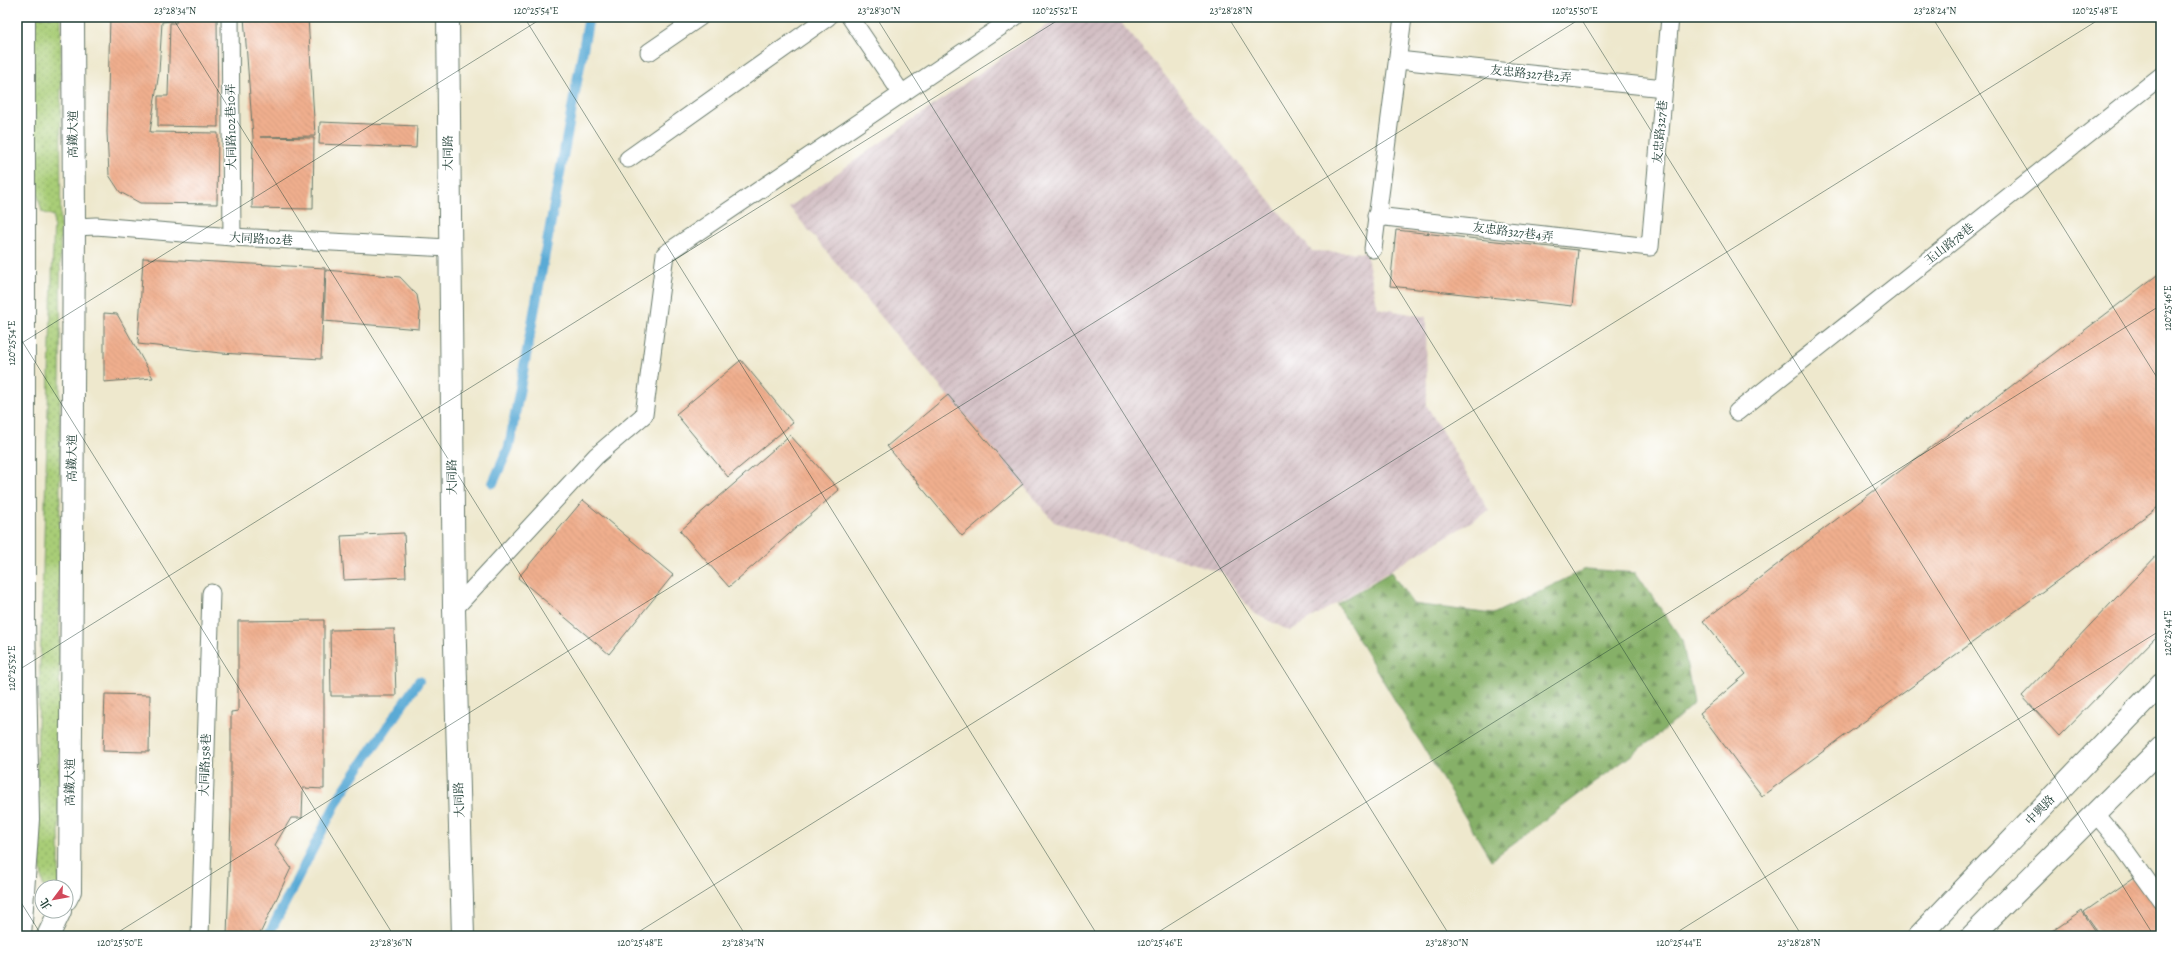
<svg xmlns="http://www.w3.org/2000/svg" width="2178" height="953" font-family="Alegreya,'Noto Serif TC',serif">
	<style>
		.industrial { fill: url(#industrial-furrows) }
		.grass { fill: url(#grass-dots); stroke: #648556 }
		.forest { fill: url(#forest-firs); stroke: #52764e }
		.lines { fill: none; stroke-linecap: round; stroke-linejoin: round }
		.stream { stroke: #5aaad5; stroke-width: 10 }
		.building { fill: url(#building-back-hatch) }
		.service-casing { stroke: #67796a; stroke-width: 19 }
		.minor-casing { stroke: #67796a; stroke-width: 24 }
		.tertiary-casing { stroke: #67796a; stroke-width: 24 }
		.service { stroke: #fff; stroke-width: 17 }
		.minor { stroke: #fff; stroke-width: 22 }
		.tertiary { stroke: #fff; stroke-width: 22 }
		.ticks { fill: none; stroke: #1f3d34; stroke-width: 1; stroke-opacity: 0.45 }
		.labels { text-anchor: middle; stroke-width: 4; stroke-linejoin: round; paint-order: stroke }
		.street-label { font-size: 12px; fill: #1f3d34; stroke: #fff }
		.neatline { fill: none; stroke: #1f3d34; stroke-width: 1.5 }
		.ticks-label { font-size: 10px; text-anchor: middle; fill: #1f3d34 }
	</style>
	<defs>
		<pattern id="industrial-furrows" width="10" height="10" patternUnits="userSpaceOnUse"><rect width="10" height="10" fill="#d2bec3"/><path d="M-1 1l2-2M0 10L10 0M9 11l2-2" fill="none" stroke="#aa9c9f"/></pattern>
		<pattern id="grass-dots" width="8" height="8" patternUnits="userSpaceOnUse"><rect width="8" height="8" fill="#a9cd77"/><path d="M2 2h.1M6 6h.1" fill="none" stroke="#89a862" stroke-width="1.8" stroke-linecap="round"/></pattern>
		<pattern id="forest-firs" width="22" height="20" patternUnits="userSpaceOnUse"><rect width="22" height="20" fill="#86b068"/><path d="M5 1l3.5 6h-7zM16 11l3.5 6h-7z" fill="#6d9056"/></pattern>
		<pattern id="building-back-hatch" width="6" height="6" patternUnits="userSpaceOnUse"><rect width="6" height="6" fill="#f0af8e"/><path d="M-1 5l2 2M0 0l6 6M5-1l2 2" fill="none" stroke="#cd977b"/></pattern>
	</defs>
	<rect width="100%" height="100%" fill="#fff"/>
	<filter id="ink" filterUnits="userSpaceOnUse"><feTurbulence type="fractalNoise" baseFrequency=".025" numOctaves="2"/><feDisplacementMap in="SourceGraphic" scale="8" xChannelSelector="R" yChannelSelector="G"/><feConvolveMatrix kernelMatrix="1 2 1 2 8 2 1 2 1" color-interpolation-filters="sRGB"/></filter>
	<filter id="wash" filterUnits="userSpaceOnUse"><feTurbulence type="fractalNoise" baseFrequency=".012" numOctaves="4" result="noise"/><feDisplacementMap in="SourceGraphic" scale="16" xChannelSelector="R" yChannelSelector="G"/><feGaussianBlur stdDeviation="0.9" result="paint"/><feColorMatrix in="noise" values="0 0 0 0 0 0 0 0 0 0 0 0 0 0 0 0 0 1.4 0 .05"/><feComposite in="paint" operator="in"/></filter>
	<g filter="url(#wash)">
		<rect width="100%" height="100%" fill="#eee8cd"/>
		<path class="industrial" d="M1077 17H1116L1312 251 1366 253 1378 308 1426 317 1427 406 1489 511 1290 631 1253 613 1222 572 1054 522 789 207 1052 22Z"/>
		<path class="grass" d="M17 17H61L59 887H43L35 823 54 216 42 212 17 114Z"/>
		<path class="forest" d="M1586 569 1636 573 1682 640 1694 703 1661 733 1491 860 1337 604 1391 572 1413 604 1493 614Z"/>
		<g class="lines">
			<g class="stream">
				<path d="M493 483 509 447 589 17"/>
				<path d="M268 936 341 794 419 681"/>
			</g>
		</g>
		<g id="blocks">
			<g class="building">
				<path d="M110 17H172V21L162 22 159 72 150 132 218 133 217 204 140 203 120 192 109 175 107 132Z"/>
				<path d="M177 17H217L218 127 158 126V96H168L170 23H176Z"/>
				<path d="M244 17H308L315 136 260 137 314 138 313 209 252 208 253 137Z"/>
				<path d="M320 122 417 126 416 148 319 144Z"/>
				<path d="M1396 230 1578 250 1572 306 1390 286Z"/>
				<path d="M143 258 325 268 321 359 221 353 138 344Z"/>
				<path d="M326 270 400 277 417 295 420 312 419 329 324 321Z"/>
				<path d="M2161 272V505L1762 796 1700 713 1746 674 1703 621Z"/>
				<path d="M104 313 117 314 153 378 104 382Z"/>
				<path d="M741 360 793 423 728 477 676 414Z"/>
				<path d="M948 395 1023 484 962 536 887 446Z"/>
				<path d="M790 435 839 490 729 587 680 531Z"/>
				<path d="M583 500 673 575 609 654 518 578Z"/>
				<path d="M404 533 406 577 344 580 341 536Z"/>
				<path d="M2161 551V632L2059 736 2022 696Z"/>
				<path d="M324 620V789L303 788 302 818H291L275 845 291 868 259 936H227L231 816V712L238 711V621Z"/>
				<path d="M394 629 396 696H331L330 630Z"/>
				<path d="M105 694 150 695 149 752 103 751Z"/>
				<path d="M2136 876 2161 912V936H2101L2084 912Z"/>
				<path d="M2082 911 2099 936H2044L2060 926Z"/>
			</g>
		</g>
	</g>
	<g filter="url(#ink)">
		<use href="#blocks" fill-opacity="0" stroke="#67796a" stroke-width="1"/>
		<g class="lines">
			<g class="service-casing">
				<g id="service">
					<path d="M230 17 232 237"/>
					<path d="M850 17 902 94"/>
					<path d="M649 52 700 17"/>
					<path d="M1398 60 1664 88"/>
					<path d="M628 159 828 17"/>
					<path d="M1376 216 1650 247 1670 17"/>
					<path d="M74 227 96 226 232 237 449 248"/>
					<path d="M1373 249 1403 17"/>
					<path d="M1737 412 2161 76"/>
					<path d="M454 609 596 456 644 415 665 254 1015 17"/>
					<path d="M2096 814 2120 843 2161 900"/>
					<path d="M200 936 211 593"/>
				</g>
			</g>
			<g class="minor-casing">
				<g id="minor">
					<path d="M66 899 70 891 74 227 73 17"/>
					<path d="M20 936 28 819 24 620V17"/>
					<path d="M48 936 60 911"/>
				</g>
			</g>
			<g class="tertiary-casing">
				<g id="tertiary">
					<path d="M448 17 454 609 463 936"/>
					<path d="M1919 936 2161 684"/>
					<path d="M1972 936 2161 748"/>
				</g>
			</g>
			<use href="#service" class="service"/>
			<use href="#minor" class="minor"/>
			<use href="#tertiary" class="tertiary"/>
		</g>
	</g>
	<path class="ticks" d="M172 17 746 936M524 17 1098 936M876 17 1450 936M1228 17 1802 936M1580 17 2154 936M1932 17 2161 384M17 22 24 17M17 333 394 936M17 346 544 17M17 671 1063 17M17 896 42 936M112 936 1583 17M632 936 2103 17M1152 936 2161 305M1671 936 2161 630"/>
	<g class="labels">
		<g class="street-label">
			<text transform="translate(1531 74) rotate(6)" y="4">友忠路327巷2弄</text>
			<text transform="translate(231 127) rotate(-91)" y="4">大同路102巷10弄</text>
			<text transform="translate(1660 132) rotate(-85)" y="4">友忠路327巷</text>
			<text transform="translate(73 134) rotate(-90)" y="4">高鐵大道</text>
			<text transform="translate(448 153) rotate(-90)" y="4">大同路</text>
			<text transform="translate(1513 232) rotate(7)" y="4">友忠路327巷4弄</text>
			<text transform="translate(261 239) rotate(3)" y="4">大同路102巷</text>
			<text transform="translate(1949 244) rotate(-38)" y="4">玉山路78巷</text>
			<text transform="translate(72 458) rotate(-90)" y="4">高鐵大道</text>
			<text transform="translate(452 477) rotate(-91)" y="4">大同路</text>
			<text transform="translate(205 765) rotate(-88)" y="4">大同路158巷</text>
			<text transform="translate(70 782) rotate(-90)" y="4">高鐵大道</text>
			<text transform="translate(459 800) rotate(-92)" y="4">大同路</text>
			<text transform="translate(2040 810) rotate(-46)" y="4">中興路</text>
		</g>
	</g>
	<rect width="2178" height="953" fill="none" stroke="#fff" stroke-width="44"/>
	<g transform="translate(54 899) rotate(238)"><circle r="19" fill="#ffffff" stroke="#a5b1ae"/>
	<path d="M0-3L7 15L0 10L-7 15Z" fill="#d1495b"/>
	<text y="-6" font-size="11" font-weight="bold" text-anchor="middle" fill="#1f3d34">北</text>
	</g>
	<rect x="22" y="22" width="2134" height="909" class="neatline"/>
	<g class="ticks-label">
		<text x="175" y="14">23°28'34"N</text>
		<text x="536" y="14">120°25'54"E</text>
		<text x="879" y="14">23°28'30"N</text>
		<text x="1055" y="14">120°25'52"E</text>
		<text x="1231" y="14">23°28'28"N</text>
		<text x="1575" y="14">120°25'50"E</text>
		<text x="1935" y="14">23°28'24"N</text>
		<text x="2095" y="14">120°25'48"E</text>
		<text transform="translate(2167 308) rotate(-90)" y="4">120°25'46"E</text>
		<text transform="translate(11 343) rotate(-90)" y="4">120°25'54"E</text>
		<text transform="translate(2167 633) rotate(-90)" y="4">120°25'44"E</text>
		<text transform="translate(11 668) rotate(-90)" y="4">120°25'52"E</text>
		<text x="120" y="946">120°25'50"E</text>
		<text x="391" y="946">23°28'36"N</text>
		<text x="640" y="946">120°25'48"E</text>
		<text x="743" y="946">23°28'34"N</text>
		<text x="1160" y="946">120°25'46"E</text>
		<text x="1447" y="946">23°28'30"N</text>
		<text x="1679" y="946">120°25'44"E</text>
		<text x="1799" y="946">23°28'28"N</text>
	</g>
</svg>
